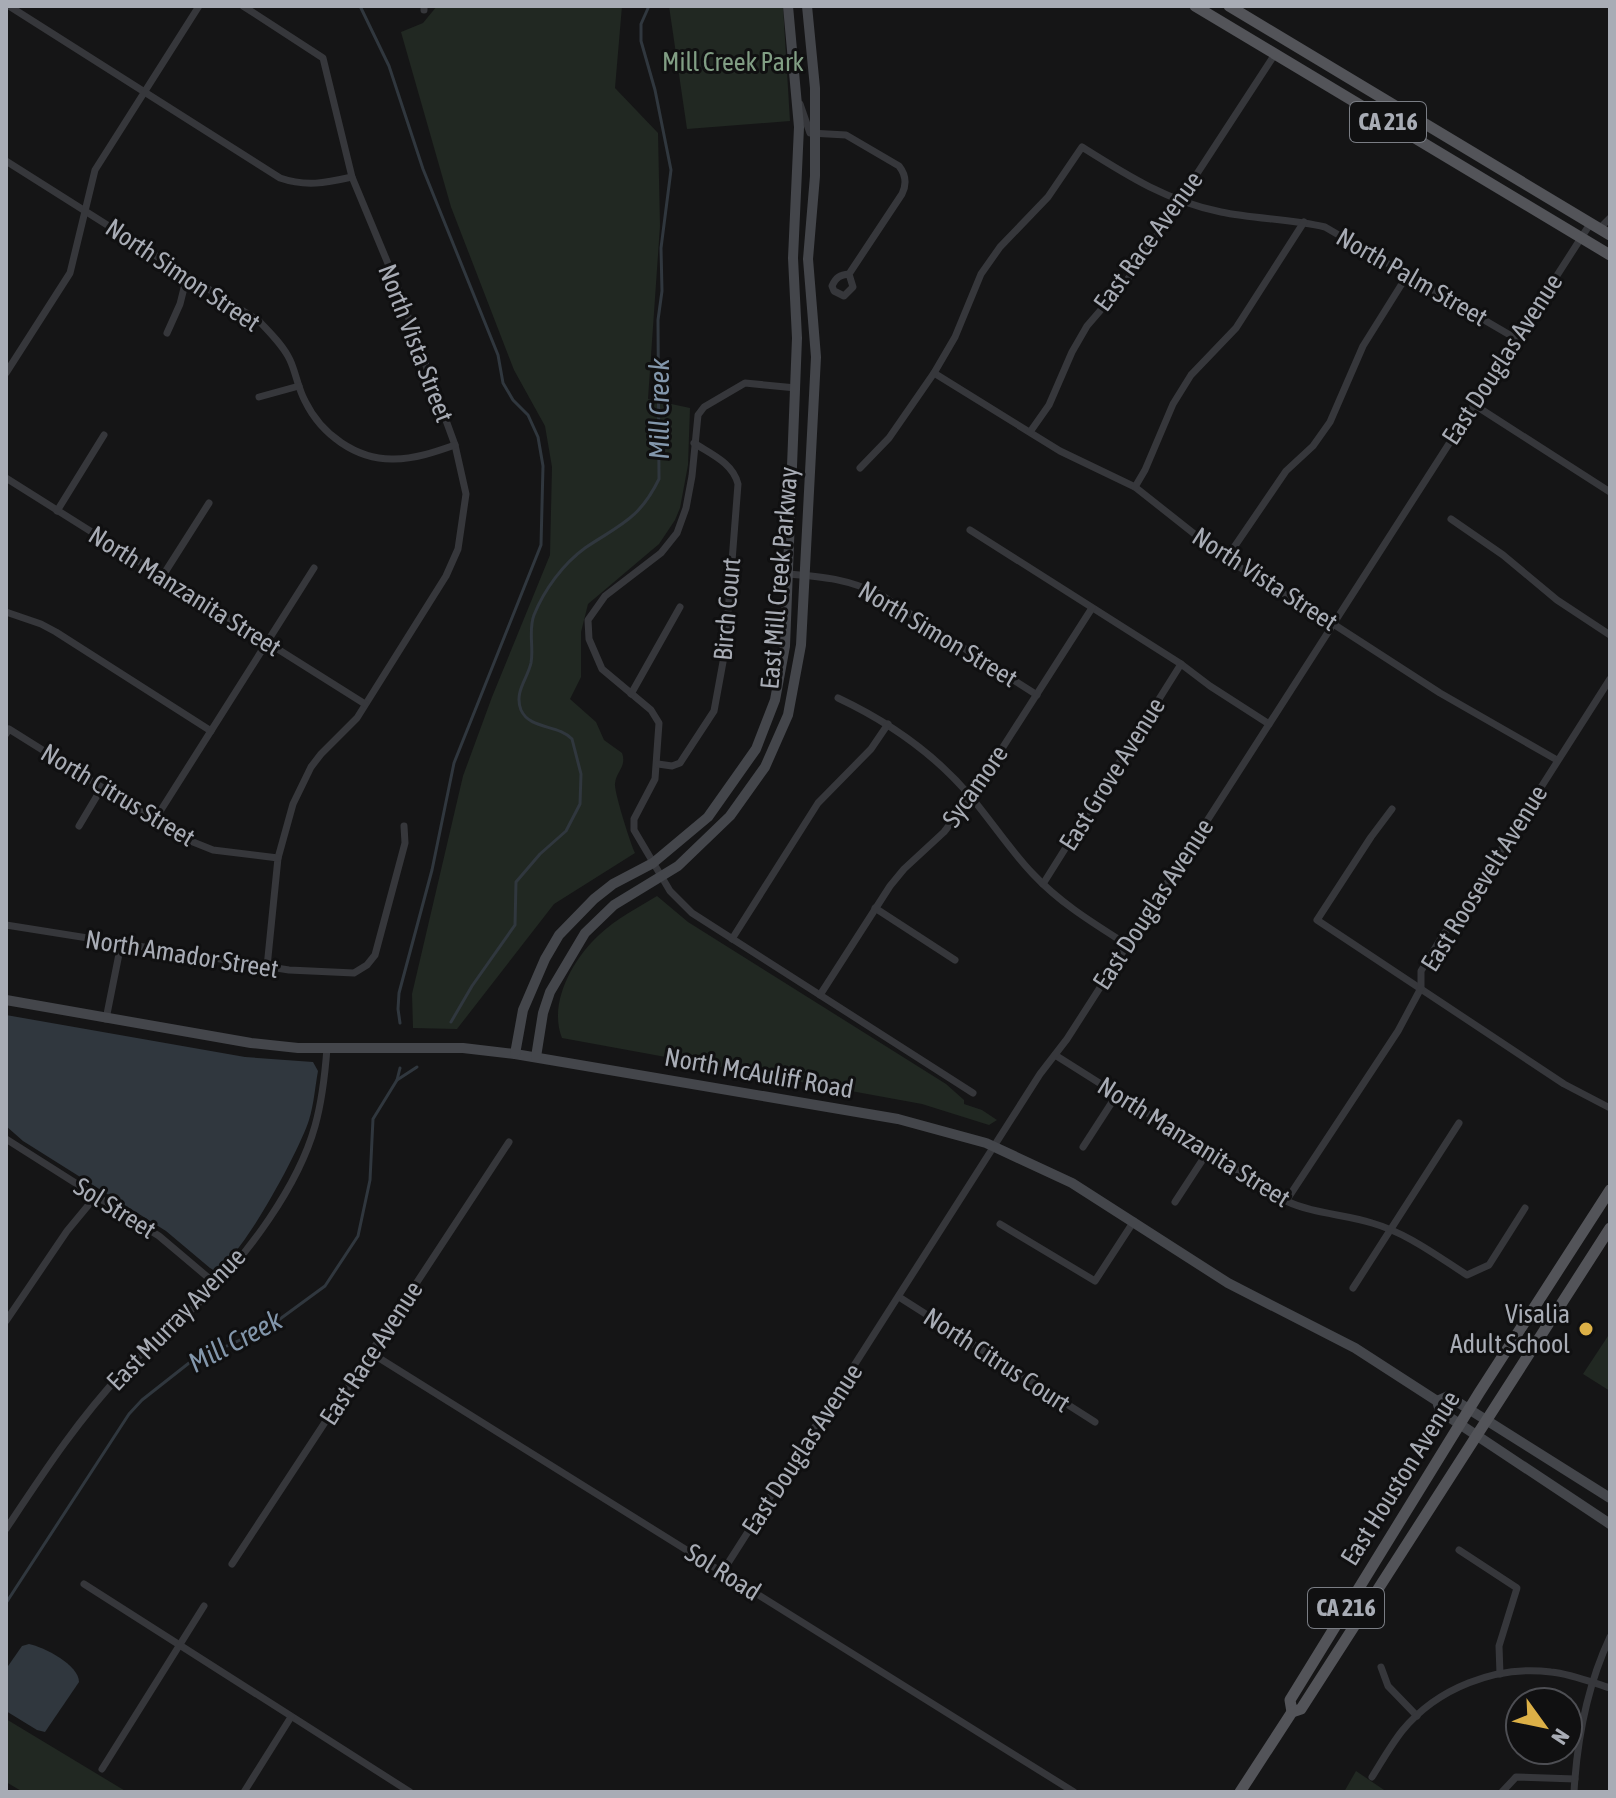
<svg xmlns="http://www.w3.org/2000/svg" width="1616" height="1798" font-family="'Asap Condensed',sans-serif">
	<style>
		.green { fill: #212822 }
		.water { fill: #30373e }
		.lines { fill: none; stroke-linecap: round; stroke-linejoin: round }
		.stream { stroke: #30373e; stroke-width: 3 }
		.street { stroke: #36373b; stroke-width: 7 }
		.secondary { stroke: #44464b; stroke-width: 10 }
		.primary { stroke: #535459; stroke-width: 11 }
		.poi-dot { fill: #dcb047; stroke: #101011; stroke-width: 3 }
		.labels { text-anchor: middle; stroke-width: 6; stroke-linejoin: round; paint-order: stroke }
		.shield { fill: #101011; stroke: #7a7d84; stroke-width: 2 }
		.shield-label { font-size: 24px; font-weight: bold; fill: #a8acb5 }
		.park-label { font-size: 26px; fill: #819e84; stroke: #101011 }
		.street-label { font-size: 26px; fill: #a8acb5; stroke: #101011 }
		.poi-label { font-size: 26px; fill: #a8acb5; stroke: #101011; text-anchor: end }
		.water-label { font-size: 28px; font-style: italic; fill: #8397ac; stroke: #101011 }
	</style>
	<rect width="100%" height="100%" fill="#151516"/>
	<g class="green">
		<path d="M437 6H622L615 88 658 133 660 226 648 399 690 408 688 465 680 508 675 520 659 544 588 604 581 632V677L570 699 596 722 604 740 622 753C627 767 616 771 615 784 614 792 631 845 635 853L554 904 457 1029 413 1028 412 994 463 776 492 697 550 555 552 467 545 426 514 370 451 207 401 32 423 23Z"/>
		<path d="M669 6H783L790 121 687 129Z"/>
		<path d="M657 896 688 922 946 1084 964 1100V1104L982 1110 997 1120 989 1125 922 1104 562 1038C548 1003 573 959 599 935 616 919 637 908 657 896Z"/>
		<path d="M1610 1333V1391L1583 1374Z"/>
		<path d="M6 1719 127 1792H23L6 1782Z"/>
		<path d="M1356 1771 1387 1792H1344Z"/>
	</g>
	<g class="water">
		<path d="M6 1015 245 1057 313 1062 318 1071C315 1087 314 1104 309 1120 300 1149 241 1260 215 1271L210 1268 166 1231 23 1141 6 1126Z"/>
		<path d="M29 1644C44 1647 79 1665 79 1682L45 1732 37 1730 6 1711V1669L22 1646Z"/>
	</g>
	<g class="lines">
		<g class="stream">
			<path d="M360 6 389 66 423 169 498 355 503 383 513 400 528 415 538 437 543 466 541 545 454 763 432 870 399 993 398 1009 400 1023"/>
			<path d="M451 1022 472 986 515 925 516 882 540 854 566 831 580 804 581 774 572 739C558 724 530 730 521 710 514 692 527 680 531 663 534 648 528 630 534 615 544 590 563 564 585 548 619 525 639 520 659 479L658 320 662 291 661 248 671 170 655 90 641 41V24L649 6"/>
			<path d="M397 1080 400 1068"/>
			<path d="M6 1603 129 1414 142 1400 189 1363 269 1327 325 1286 358 1236 370 1180 373 1119 397 1080 417 1067"/>
		</g>
		<g class="street">
			<path d="M9 6 280 178C306 187 325 183 352 177"/>
			<path d="M243 6 323 58 352 177 394 278 455 445 466 494 458 549 446 576 357 718 321 754 311 767 293 804 278 858 267 967"/>
			<path d="M424 6V10"/>
			<path d="M800 104 810 133 846 135 899 166C906 175 907 184 902 194L849 274C840 275 836 277 832 286L834 291 844 296 853 287 849 274"/>
			<path d="M6 161 259 321C270 333 283 345 290 360 296 373 298 388 305 401 321 434 356 460 394 459 415 459 435 452 455 445"/>
			<path d="M1599 229 1610 218"/>
			<path d="M167 333 180 304 187 276"/>
			<path d="M6 373 70 273 95 170 199 6"/>
			<path d="M934 373 1060 451 1135 487 1226 559 1324 618 1440 693 1557 760"/>
			<path d="M796 388 745 383 704 407 698 415 692 476 686 508 677 533 661 553 605 596 588 620 589 639 602 669 651 710 659 723 655 779 634 819V830L670 891 692 913 973 1093"/>
			<path d="M259 397 299 386"/>
			<path d="M1473 404 1610 492"/>
			<path d="M1030 432 1049 405 1072 352 1087 326 1131 275 1275 54"/>
			<path d="M860 468 889 438 934 373 955 337 981 274 1000 247 1048 197 1082 147C1128 176 1167 201 1221 212 1255 219 1291 219 1325 227L1515 338"/>
			<path d="M6 478 365 704"/>
			<path d="M1135 487 1145 470 1173 404 1191 375 1236 328 1304 222"/>
			<path d="M57 511 104 435"/>
			<path d="M1451 519 1503 555 1557 600 1610 635"/>
			<path d="M970 530 1181 664 1210 686 1269 724"/>
			<path d="M1226 559 1286 471 1313 446 1330 422 1363 346 1408 274"/>
			<path d="M789 574C825 577 848 579 881 595L1037 695"/>
			<path d="M162 577 209 503"/>
			<path d="M6 612 41 624 56 632 211 731"/>
			<path d="M631 694 680 607"/>
			<path d="M838 698C889 722 934 753 971 797 992 822 1010 850 1033 874 1060 903 1093 923 1126 944"/>
			<path d="M6 734 9 729 183 838 213 850 278 858"/>
			<path d="M658 764 672 766 680 763 714 711 725 651 738 484C733 463 711 454 694 443"/>
			<path d="M1392 809 1371 837 1317 920 1564 1084 1610 1108"/>
			<path d="M154 821 314 568"/>
			<path d="M79 826 101 789"/>
			<path d="M1043 884 1181 664"/>
			<path d="M875 908 955 960"/>
			<path d="M6 925 289 970 354 973 367 965 375 955 405 843 404 826"/>
			<path d="M732 939 818 803 871 749 888 724"/>
			<path d="M820 995 890 886 904 869 944 832 971 797 1092 608"/>
			<path d="M106 1019 121 944"/>
			<path d="M1055 1055 1286 1201C1314 1214 1343 1214 1372 1223 1407 1233 1437 1256 1467 1275L1489 1265 1525 1208"/>
			<path d="M6 1139 159 1236 217 1285"/>
			<path d="M1083 1147 1116 1096"/>
			<path d="M1286 1201 1398 1031 1421 988V971L1443 935 1466 905 1610 679"/>
			<path d="M1175 1202 1207 1153"/>
			<path d="M1000 1224 1095 1281 1134 1221"/>
			<path d="M1353 1288 1459 1123"/>
			<path d="M899 1297 1095 1422"/>
			<path d="M6 1321 67 1231 96 1196"/>
			<path d="M371 1353 1074 1792"/>
			<path d="M6 1529C42 1475 77 1421 122 1373 147 1346 177 1324 203 1299 247 1255 298 1187 315 1126 322 1101 325 1075 327 1048"/>
			<path d="M1459 1550 1517 1588 1499 1646 1500 1674"/>
			<path d="M232 1564 509 1142"/>
			<path d="M723 1571 1040 1074 1067 1039 1590 224"/>
			<path d="M84 1584 410 1792"/>
			<path d="M1381 1667 1388 1686 1417 1716"/>
			<path d="M102 1769 204 1606"/>
			<path d="M1372 1777C1382 1761 1391 1745 1402 1731 1437 1688 1496 1665 1551 1672 1571 1674 1591 1682 1610 1688"/>
			<path d="M244 1792 291 1717"/>
			<path d="M1502 1792 1516 1777 1575 1779"/>
			<path d="M1574 1792C1577 1740 1588 1684 1610 1637"/>
		</g>
		<g class="secondary">
			<path d="M6 1000 251 1043 298 1048H463L515 1054 898 1119 986 1143 1072 1183 1228 1283 1355 1348 1437 1401 1440 1411 1446 1415 1610 1524"/>
			<path d="M515 1054 523 1010 545 959 559 935 594 899 613 884 653 863 708 817 756 749 775 700 785 646 797 338 793 258 799 127 788 6"/>
			<path d="M536 1057 543 1013 550 992 585 933 614 905 678 866 730 816 765 767 788 715 801 645 816 357 808 259 815 176V88L807 6"/>
			<path d="M1437 1401 1448 1396 1610 1498"/>
		</g>
		<g class="primary">
			<path d="M1195 6 1610 255"/>
			<path d="M1229 6 1610 235"/>
			<path d="M1292 1712 1290 1700 1479 1393 1610 1190"/>
			<path d="M1240 1792 1292 1712 1301 1709 1610 1228"/>
		</g>
	</g>
	<circle class="poi-dot" cx="1586" cy="1329" r="8"/>
	<g class="labels">
		<g class="shield">
			<rect x="1350" y="102" width="76" height="40" rx="6"/>
			<rect x="1308" y="1588" width="76" height="40" rx="6"/>
		</g>
		<g class="shield-label">
			<text x="1388" y="130">CA 216</text>
			<text x="1346" y="1616">CA 216</text>
		</g>
		<g class="park-label">
			<text x="733" y="71">Mill Creek Park</text>
		</g>
		<g class="street-label">
			<text transform="translate(1148 241) rotate(-54)" y="9">East Race Avenue</text>
			<text transform="translate(183 275) rotate(34)" y="9">North Simon Street</text>
			<text transform="translate(1412 277) rotate(30)" y="9">North Palm Street</text>
			<text transform="translate(416 343) rotate(69)" y="9">North Vista Street</text>
			<text transform="translate(1502 359) rotate(-57)" y="9">East Douglas Avenue</text>
			<text transform="translate(779 578) rotate(-85)" y="9">East Mill Creek Parkway</text>
			<text transform="translate(1265 579) rotate(33)" y="9">North Vista Street</text>
			<text transform="translate(185 591) rotate(32)" y="9">North Manzanita Street</text>
			<text transform="translate(727 609) rotate(-85)" y="9">Birch Court</text>
			<text transform="translate(938 634) rotate(31)" y="9">North Simon Street</text>
			<text transform="translate(1112 774) rotate(-58)" y="9">East Grove Avenue</text>
			<text transform="translate(975 786) rotate(-55)" y="9">Sycamore</text>
			<text transform="translate(118 795) rotate(31)" y="9">North Citrus Street</text>
			<text transform="translate(1484 878) rotate(-58)" y="9">East Roosevelt Avenue</text>
			<text transform="translate(1153 904) rotate(-57)" y="9">East Douglas Avenue</text>
			<text transform="translate(182 954) rotate(9)" y="9">North Amador Street</text>
			<text transform="translate(759 1073) rotate(10)" y="9">North McAuliff Road</text>
			<text transform="translate(1194 1142) rotate(32)" y="9">North Manzanita Street</text>
			<text transform="translate(115 1208) rotate(32)" y="9">Sol Street</text>
			<text transform="translate(176 1319) rotate(-46)" y="9">East Murray Avenue</text>
			<text transform="translate(371 1353) rotate(-57)" y="9">East Race Avenue</text>
			<text transform="translate(997 1360) rotate(33)" y="9">North Citrus Court</text>
			<text transform="translate(802 1449) rotate(-57)" y="9">East Douglas Avenue</text>
			<text transform="translate(1400 1478) rotate(-58)" y="9">East Houston Avenue</text>
			<text transform="translate(723 1572) rotate(32)" y="9">Sol Road</text>
		</g>
		<g class="poi-label">
			<text x="1570" y="1323">Visalia<tspan x="1570" dy="30">Adult School</tspan></text>
		</g>
		<g class="water-label">
			<text transform="translate(659 409) rotate(-90)" y="10">Mill Creek</text>
			<text transform="translate(235 1341) rotate(-28)" y="10">Mill Creek</text>
		</g>
	</g>
	<rect width="1616" height="1798" fill="none" stroke="#a8acb5" stroke-width="16"/>
	<g transform="translate(1544 1726) rotate(123)"><circle r="38" fill="#101011" stroke="#4d4e53" stroke-width="2"/>
	<path d="M0-6L14 30L0 20L-14 30Z" fill="#dcb047"/>
	<text y="-12" font-size="22" font-weight="bold" text-anchor="middle" fill="#a8acb5">N</text>
	</g>
</svg>
